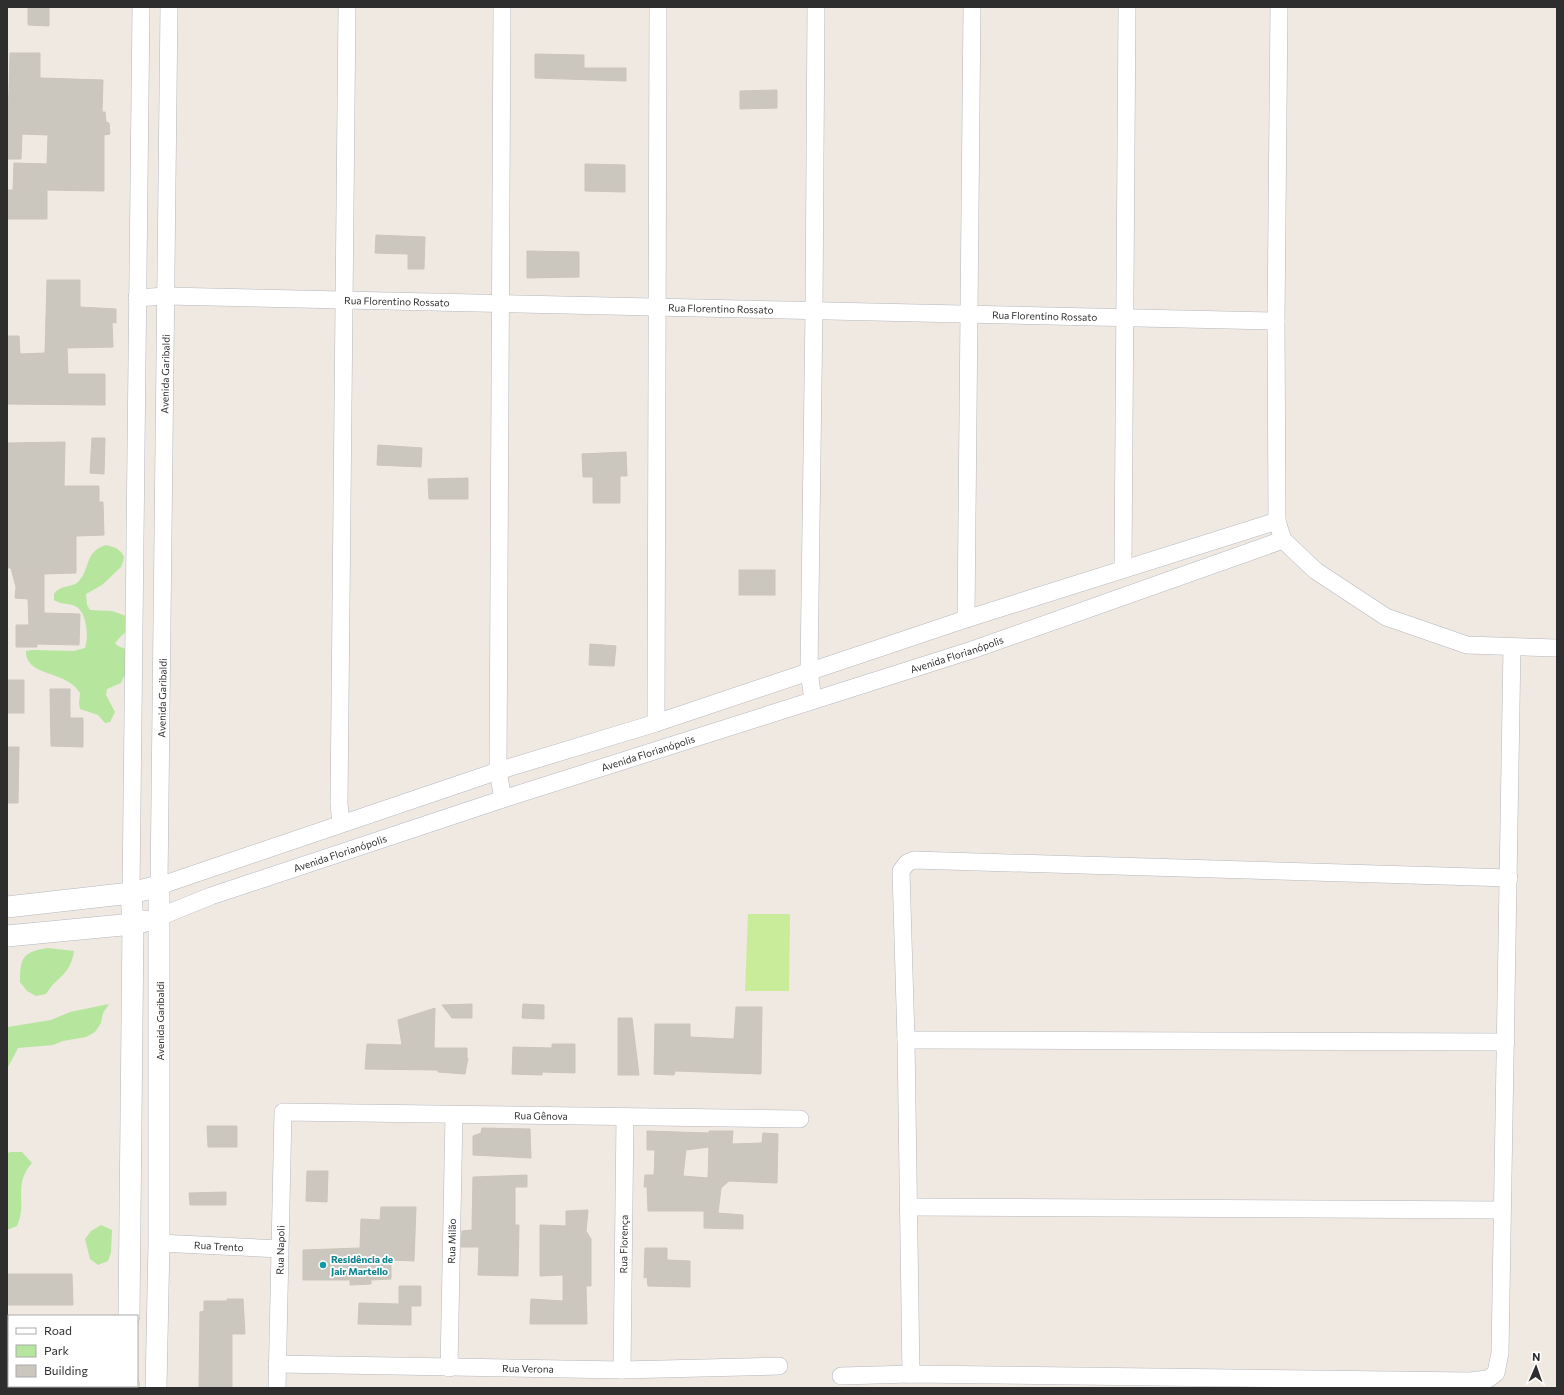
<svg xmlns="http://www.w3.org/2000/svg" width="1564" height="1395" font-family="Commissioner,sans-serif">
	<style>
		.green { fill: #b6e59e }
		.pitch { fill: #c9ec9a }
		.building { fill: #cbc7bf; stroke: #cbc5ba; fill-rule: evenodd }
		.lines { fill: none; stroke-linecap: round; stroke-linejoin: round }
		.minor-casing { stroke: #b4b7c1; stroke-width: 18 }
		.tertiary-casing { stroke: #b4b7c1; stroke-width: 22 }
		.minor { stroke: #fff; stroke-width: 17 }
		.tertiary { stroke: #fff; stroke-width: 21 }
		.culture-dot { fill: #0f9aa8; stroke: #fff; stroke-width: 1.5 }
		.labels { text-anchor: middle; stroke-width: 3.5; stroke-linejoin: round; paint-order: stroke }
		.street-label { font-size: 10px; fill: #2e2e2e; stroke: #fff }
		.culture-label { font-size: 10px; font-weight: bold; fill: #0d838f; stroke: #fff; text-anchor: start }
	</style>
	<rect width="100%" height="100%" fill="#efe9e1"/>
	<g class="green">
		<path d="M106 545 116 548 121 552 124 557 123 562 121 567 102 585 86 594 87 605 90 610 112 611 129 617 127 632 123 634 115 643 118 646 128 650 125 674 121 683 107 689 106 695 115 712 110 722 105 723 98 715 80 709 79 704 80 693C67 670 25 677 26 651L32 650 74 651 85 648C89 638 87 611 75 606 68 603 61 605 54 600V594C62 583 72 589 79 581 91 567 84 552 106 545Z"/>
		<path d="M48 948 74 951C70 976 58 975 46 994L36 996 27 991 20 982C20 957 23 952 48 948Z"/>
		<path d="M109 1004 103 1013 101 1023 95 1032 86 1037 63 1041 53 1045 18 1048 7 1069 8 1027 51 1020 70 1012Z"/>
		<path d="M11 1152H22L32 1163C12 1185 28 1202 17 1226L7 1230V1153Z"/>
		<path d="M101 1225 112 1230 111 1252 108 1261 98 1265 90 1259 85 1239 91 1231Z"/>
	</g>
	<path class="pitch" d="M748 914H790L789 991H745Z"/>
	<g class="building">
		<path d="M28 7H49V26L28 25Z"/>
		<path d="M10 53H40V78L103 80 102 112H105L106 122 109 123 110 134 104 135V191L47 190V219H7V190H13L14 163 47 164 48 135 22 134 21 159H7Z"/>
		<path d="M535 54 584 55V68H626V81L535 78Z"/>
		<path d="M777 90V108L740 109V91Z"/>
		<path d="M585 164 625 165V192L585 191Z"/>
		<path d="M376 235 425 237 424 269H408V254L375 253Z"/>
		<path d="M527 251 579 252V277L527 278Z"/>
		<path d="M47 280H80V307L116 309V323L112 322 113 347 67 348 68 374H105V405L7 404V336H19L20 354 45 353Z"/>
		<path d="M92 438H105L104 474 90 473Z"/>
		<path d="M65 442 64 486H99V502H103L104 535 76 536V573L44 574V613L80 614 79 645 37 644V647H16V625H29L28 599 15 598 16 587 11 568H7L8 443Z"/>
		<path d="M378 445 422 448 421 467 377 465Z"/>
		<path d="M626 452 627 476H620V503H593V477H583L582 454Z"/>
		<path d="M468 478V499H429L428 479Z"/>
		<rect x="739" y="570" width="36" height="25"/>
		<path d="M590 644 616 646 614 666 589 665Z"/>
		<rect x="7" y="680" width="17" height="33"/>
		<path d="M50 689H70V718H83V747L51 746Z"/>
		<path d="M7 747H19L18 803H7Z"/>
		<path d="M472 1004V1018H452L442 1005Z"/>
		<path d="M523 1004 544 1005V1019L522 1018Z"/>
		<path d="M736 1007H762L761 1074 675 1071 674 1075 654 1074 655 1024H690V1037L734 1039Z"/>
		<path d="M435 1008 434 1048H467V1059L468 1058 465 1074 438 1072V1070L365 1069 367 1044 402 1045 398 1020Z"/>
		<path d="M618 1018H632L639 1075H618Z"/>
		<path d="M552 1044H575V1073L542 1072V1075L512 1074 513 1047 552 1048Z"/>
		<path d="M207 1126H237V1147H208Z"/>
		<path d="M482 1128 530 1129 531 1158 473 1155V1136L481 1133Z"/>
		<path d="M647 1131 709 1133V1131H733L732 1144 762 1143 763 1133 778 1134 777 1183 729 1181 721 1188 718 1213 743 1215V1229L704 1228V1211H648L647 1187H644L645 1175H654L655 1150H647ZM709 1147 708 1178 683 1176 686 1150Z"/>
		<path d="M307 1171H328L327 1202 306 1201Z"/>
		<path d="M527 1175V1187H515V1225H519L518 1276 478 1275 479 1247H461L462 1231 472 1230 473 1177Z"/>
		<path d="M226 1192V1205H190L189 1193Z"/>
		<path d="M381 1207H416L414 1261 391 1260V1279L371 1280V1284L350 1285V1280H303V1250L360 1248 361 1219 380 1220Z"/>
		<path d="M588 1210 586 1231 591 1239V1286H586L587 1324H530L531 1299 563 1301V1275L540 1276V1225L566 1226V1211Z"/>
		<path d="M645 1248H667V1260L690 1261V1287L648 1286 647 1277 644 1278Z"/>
		<path d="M7 1274H72L73 1305H7Z"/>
		<path d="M399 1286H421V1306H411V1325L358 1324 359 1303 399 1304Z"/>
		<path d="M227 1299H243L245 1334H232V1388H199L200 1312 204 1311V1301H227Z"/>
	</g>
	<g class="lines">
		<g class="minor-casing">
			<g id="minor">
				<path d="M169 7 159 886 498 771 656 723 966 619 1277 521"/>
				<path d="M502 7 498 771 503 799"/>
				<path d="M1279 7 1276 321 1277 521 1283 540 1316 571 1386 617 1467 645 1557 648"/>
				<path id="s1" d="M137 298 166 296 1276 321"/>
				<path d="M1123 568 1127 7"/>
				<path d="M966 619 972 7"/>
				<path d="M813 700 809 671 814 311 816 7"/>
				<path d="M656 723 658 7"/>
				<path d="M341 823 339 804 347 7"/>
				<path d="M131 893 141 7"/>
				<path id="s2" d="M159 917 211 896 503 799 972 650 1283 540"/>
				<path d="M906 1040 1506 1042"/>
				<path d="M908 1207 1502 1210"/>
				<path id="s3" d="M159 1243 279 1249"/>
				<path id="s4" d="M277 1364 622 1370 779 1366"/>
				<path id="s5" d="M449 1368 454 1115"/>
				<path id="s6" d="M622 1370 625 1117"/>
				<path d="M911 1374 906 1040 901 871 907 863 914 860 1509 878"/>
				<path d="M841 1376 911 1374 1470 1381 1488 1379 1496 1373 1500 1353 1512 647"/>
				<path id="s7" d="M277 1388 283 1112 800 1119"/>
			</g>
		</g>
		<g class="tertiary-casing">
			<g id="tertiary">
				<path d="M7 907 131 893 159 886V1243L156 1388"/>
				<path d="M7 936 133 924 145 921"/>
				<path d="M129 1316 133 924 131 893"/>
				<path d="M129 1388V1386"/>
			</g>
		</g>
		<use href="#minor" class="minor"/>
		<use href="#tertiary" class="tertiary"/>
	</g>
	<circle class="culture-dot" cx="323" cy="1265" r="4"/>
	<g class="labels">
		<g class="street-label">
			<text dy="4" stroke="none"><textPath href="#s1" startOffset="260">Rua Florentino Rossato</textPath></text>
			<text dy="4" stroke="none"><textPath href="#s1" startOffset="584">Rua Florentino Rossato</textPath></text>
			<text dy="4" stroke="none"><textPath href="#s1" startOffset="908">Rua Florentino Rossato</textPath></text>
			<text transform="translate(165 374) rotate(-89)" y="4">Avenida Garibaldi</text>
			<text dy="4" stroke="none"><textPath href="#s2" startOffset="840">Avenida Florianópolis</textPath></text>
			<text transform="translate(162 698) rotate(-89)" y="4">Avenida Garibaldi</text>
			<text dy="4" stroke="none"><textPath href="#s2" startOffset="516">Avenida Florianópolis</textPath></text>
			<text dy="4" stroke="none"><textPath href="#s2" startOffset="192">Avenida Florianópolis</textPath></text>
			<text transform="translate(160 1021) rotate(-90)" y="4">Avenida Garibaldi</text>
			<text dy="4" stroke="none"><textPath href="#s7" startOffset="534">Rua Gênova</textPath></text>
			<text dy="4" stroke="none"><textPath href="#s5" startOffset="127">Rua Milão</textPath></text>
			<text dy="4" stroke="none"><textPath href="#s6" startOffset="126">Rua Florença</textPath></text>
			<text dy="4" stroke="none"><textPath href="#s3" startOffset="60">Rua Trento</textPath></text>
			<text dy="4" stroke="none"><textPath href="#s7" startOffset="138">Rua Napoli</textPath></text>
			<text dy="4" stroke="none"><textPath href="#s4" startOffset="251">Rua Verona</textPath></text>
		</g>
		<g class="culture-label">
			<text x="331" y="1263">Residência de<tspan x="331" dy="12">Jair Martello</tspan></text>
		</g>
	</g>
	<rect width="1564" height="1395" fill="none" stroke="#2e2e2e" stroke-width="16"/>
	<rect x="8" y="1315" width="130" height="72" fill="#ffffff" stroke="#ababab"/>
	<rect x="16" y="1328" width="20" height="6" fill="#ffffff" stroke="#ababab"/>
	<text x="44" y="1335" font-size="12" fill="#2e2e2e">Road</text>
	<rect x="16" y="1345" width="20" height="12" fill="#b6e59e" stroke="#ababab"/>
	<text x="44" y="1355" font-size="12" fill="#2e2e2e">Park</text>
	<rect x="16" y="1365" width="20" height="12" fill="#cbc7bf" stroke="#ababab"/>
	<text x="44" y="1375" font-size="12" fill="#2e2e2e">Building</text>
	<g transform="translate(1536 1367) rotate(2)" stroke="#ffffff" stroke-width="3" paint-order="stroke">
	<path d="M0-3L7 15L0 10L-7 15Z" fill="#2e2e2e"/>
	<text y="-6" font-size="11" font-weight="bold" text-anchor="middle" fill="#2e2e2e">N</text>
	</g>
</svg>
